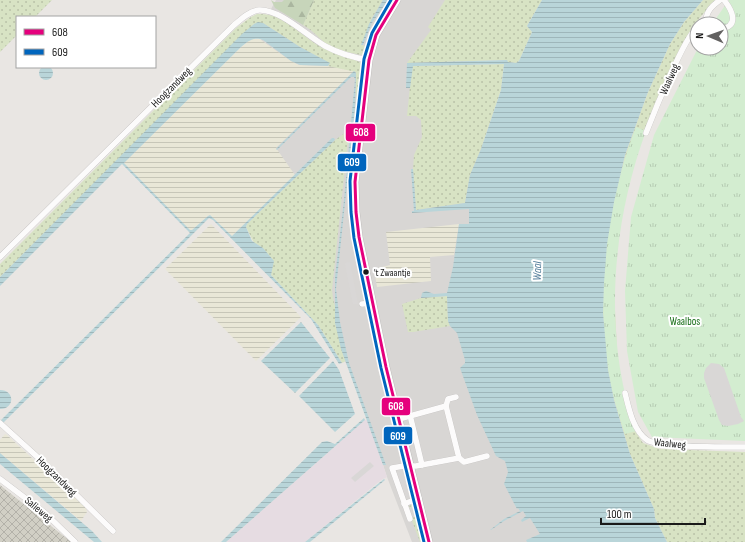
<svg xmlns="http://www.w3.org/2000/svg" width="745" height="542" font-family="'Sofia Sans Condensed',sans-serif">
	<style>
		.residential { fill: #d8d6d4 }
		.industrial { fill: #e6dce2 }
		.construction { fill: url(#construction-cross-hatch) }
		.farmland { fill: url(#farmland-rules) }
		.grass { fill: url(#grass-dots) }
		.forest { fill: url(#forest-firs) }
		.park { fill: url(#park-tufts) }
		.parking { fill: #d9d7d6 }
		.water { fill: url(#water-rules) }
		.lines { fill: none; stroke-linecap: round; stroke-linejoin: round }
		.minor-casing { stroke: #c0bebd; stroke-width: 6 }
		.tertiary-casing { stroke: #c0bebd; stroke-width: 8 }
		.minor { stroke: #fcfbfb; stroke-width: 5.5 }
		.tertiary { stroke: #fcfbfb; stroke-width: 7 }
		.bus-1-casing { stroke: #fff; stroke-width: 6 }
		.bus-2-casing { stroke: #fff; stroke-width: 6 }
		.bus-1 { stroke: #e5007d; stroke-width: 3 }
		.bus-2 { stroke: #0065bd; stroke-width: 3 }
		.bus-dot { fill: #1a1a1a; stroke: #fff; stroke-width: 1.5 }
		.labels { text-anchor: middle; stroke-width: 4; stroke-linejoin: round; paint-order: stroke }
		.bus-label { font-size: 10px; fill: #1a1a1a; stroke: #fff; text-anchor: start }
		.street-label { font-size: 11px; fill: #1a1a1a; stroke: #fff }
		.park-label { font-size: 11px; fill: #166c15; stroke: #fff }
		.water-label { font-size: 12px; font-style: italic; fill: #4f7a98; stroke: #fff }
		.line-badge { stroke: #fff; stroke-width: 1.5 }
		.badge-label { font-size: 11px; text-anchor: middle; font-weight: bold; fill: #fff }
	</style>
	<defs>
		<pattern id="construction-cross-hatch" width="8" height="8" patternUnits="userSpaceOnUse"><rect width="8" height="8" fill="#d1cfc5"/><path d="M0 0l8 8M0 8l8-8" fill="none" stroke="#b3b1a9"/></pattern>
		<pattern id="farmland-rules" width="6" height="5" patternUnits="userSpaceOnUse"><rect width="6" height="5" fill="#e9e7d7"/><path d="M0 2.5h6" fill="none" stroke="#c7c6b8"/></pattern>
		<pattern id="grass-dots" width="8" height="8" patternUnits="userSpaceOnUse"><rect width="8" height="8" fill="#d8e3c4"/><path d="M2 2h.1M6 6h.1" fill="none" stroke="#b9c2a8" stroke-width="1.8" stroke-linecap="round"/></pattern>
		<pattern id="forest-firs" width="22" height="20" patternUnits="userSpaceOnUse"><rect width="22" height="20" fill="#c7d5ba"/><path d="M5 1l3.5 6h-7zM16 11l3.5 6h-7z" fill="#aab69f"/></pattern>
		<pattern id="park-tufts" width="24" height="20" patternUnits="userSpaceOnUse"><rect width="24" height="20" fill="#d3edd0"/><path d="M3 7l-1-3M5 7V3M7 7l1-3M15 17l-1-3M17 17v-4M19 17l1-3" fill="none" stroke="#b5cbb2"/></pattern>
		<pattern id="water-rules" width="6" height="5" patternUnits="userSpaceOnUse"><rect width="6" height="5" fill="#b9d5d9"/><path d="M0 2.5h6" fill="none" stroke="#9eb6ba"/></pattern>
	</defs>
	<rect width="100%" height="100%" fill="#e9e6e3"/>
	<path class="residential" d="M276 0H464L487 171 578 542H412L387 477 360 395 320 304 301 187 264 146 261 27Z"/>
	<path class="industrial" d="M365 420H368L387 477 381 480 305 542H226Z"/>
	<path class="construction" d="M0 485 71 542H0Z"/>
	<g class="farmland">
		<path d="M258 38 291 61 299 65 328 66 354 71 276 148 295 175 233 235 232 236 210 215 208 216 192 230H190L124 163 240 48 251 39Z"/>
		<path d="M211 224 301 317 256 361 165 269Z"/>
		<path d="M459 224 454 255 430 257 431 281 377 287 374 269 390 265 386 232Z"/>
		<path d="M5 434 7 435 86 508 87 512 81 521 0 453V440Z"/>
	</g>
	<g class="grass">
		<path d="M0 0H52L35 17H17V35L0 52Z"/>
		<path d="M314 0H383L372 18 362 45 365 46 363 55C353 54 333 49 325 43 317 36 312 30 303 25Z"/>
		<path d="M445 0H542L527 26 532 32 519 61 516 63 508 62 506 60 407 63 431 30 428 27Z"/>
		<path d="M703 0H715L692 27 663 88 642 139 638 143 636 155 631 158 627 174 628 183 621 216 616 259 612 268 611 286 614 291 618 367 631 425 643 443 660 449 745 452V542H667L655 518 654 509 630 454 614 400 608 370 603 313 604 283 607 244 614 202 625 155 648 92 670 44 684 22Z"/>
		<path d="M257 14C284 12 302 38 325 49 337 54 351 55 362 64L356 99V72L328 66 329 63 300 47 263 23 254 24 0 277V264L236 28 251 17Z"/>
		<path d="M504 64 501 90 481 149 470 175 465 203 416 210 413 169 414 155 422 137 421 120 416 116H407L412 66Z"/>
		<path d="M349 130 332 290 333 298 348 360 342 363 318 325 271 275 272 259C266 253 262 246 254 243L246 227 247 224 335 140Z"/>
		<path d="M447 296 448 321 450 326 413 332H408L402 304 421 298Z"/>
		<path d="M413 504 418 508 425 542H420L411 518 418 516 415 506 410 508 409 506Z"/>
	</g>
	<path class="forest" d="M271 0 274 2H282L284 0H314L303 25 275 8Z"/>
	<g class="park">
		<path d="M729 0H745V441L652 437 638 412 627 351 625 291 631 217 654 135 698 48H721V24H712Z"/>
		<path d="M636 127 646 131C612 223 602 337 636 431L625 434C618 413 611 391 608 369 596 290 607 201 636 127Z"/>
	</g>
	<g class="parking">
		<path d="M350 262 358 304H353L346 269 345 263Z"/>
		<path d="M711 363 719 364 724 368 741 417 744 421 738 424 728 426 722 425 719 420 704 378V373L706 368Z"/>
		<path d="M370 462 374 466 355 482 351 478Z"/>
		<path d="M402 471 411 495 406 497 397 473Z"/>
	</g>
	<g class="water">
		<path d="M383 0H388L372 23 363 45H361L369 24Z"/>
		<path d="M542 0H703L684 22 670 44 648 92 625 155 614 202 607 244 604 283 603 313 608 370 614 400 630 454 654 509 655 518 667 542H527L526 540 540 534 530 518 522 522 521 520 526 516 523 511 504 521 491 530H490L504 519 520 511 518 508 517 509 504 484 508 472 505 461 496 456 477 415 460 368 465 363V360L457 333 450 326 448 321 447 296 421 298 422 293 426 291 434 294 447 293 453 267 459 224H469V209L412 213V211H414L411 169H413L416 210 465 203 470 175 481 149 501 90 504 64 413 66 410 88H406L407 63 507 60 508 62 516 63 519 61 532 32 527 26Z"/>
		<path d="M258 22 263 23 300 47 330 63 328 66 300 65 291 61 263 40C253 36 247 42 240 48L124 163 190 230H192L208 216 210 215 232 236 332 138H334L335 140 247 224 246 227 252 241 263 248 274 261 271 275 318 325 342 363 339 364 311 319 213 220 209 218 0 426V421L190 233 122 164 0 286V277L242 34 254 24Z"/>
		<circle cx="46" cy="73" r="7"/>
		<path d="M354 71 356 73 355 107 336 289 340 322 349 363 386 465H383L341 349 335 323V277L344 200 355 79 354 77H351L277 150 276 149Z"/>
		<path d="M301 322 330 358 295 393 261 361Z"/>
		<path d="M333 361 339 370 355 414 335 432 299 396Z"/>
		<path d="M0 390C15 390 15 409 0 409Z"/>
		<path d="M364 418 365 420 226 542H221L322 442 327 441 335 444Z"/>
		<path d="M0 453 92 531 102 542H94L0 464Z"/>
		<path d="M384 479 385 480 310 542H305Z"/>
	</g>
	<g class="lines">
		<g class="minor-casing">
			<g id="minor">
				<path d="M708 24 706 22C706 11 712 6 720 0"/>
				<path d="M721 29C740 26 732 10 724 0"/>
				<path d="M646 133C653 115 685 35 697 28"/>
				<path d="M0 257 233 26C240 20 249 11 259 10 280 9 307 36 325 46 338 53 355 58 369 60"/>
				<path d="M362 304 372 303"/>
				<path d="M625 393C629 409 633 430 647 440 658 448 728 447 745 447"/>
				<path d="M446 406 448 399 456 397"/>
				<path d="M410 415 422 465"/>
				<path d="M399 419 446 406 459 458 416 466H404L392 468 410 519"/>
				<path d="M0 423 43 462 113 531"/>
				<path d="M459 458 464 462 487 456"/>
				<path d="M0 479 45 513 75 542"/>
				<path d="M404 504 419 498"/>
			</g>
		</g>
		<g class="tertiary-casing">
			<path id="tertiary" d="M397 0 376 35 369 60 355 182 356 212 359 237 386 367 429 542"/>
		</g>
		<use href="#minor" class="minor"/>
		<use href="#tertiary" class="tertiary"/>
		<g class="bus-1-casing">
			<path id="bus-1" d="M397 0 376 35 369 60 355 182 356 212 359 237 386 367 429 542"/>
		</g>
		<g class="bus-2-casing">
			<path id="bus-2" d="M391 0 372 33 364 59 350 181 351 212 354 238 381 368 424 542"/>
		</g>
		<use href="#bus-1" class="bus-1"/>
		<use href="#bus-2" class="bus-2"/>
	</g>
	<circle class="bus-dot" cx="366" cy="272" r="3.5"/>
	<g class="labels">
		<g class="bus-label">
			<text x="374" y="276">'t Zwaantje</text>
		</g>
		<g class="street-label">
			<text transform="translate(669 79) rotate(-66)" y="4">Waalweg</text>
			<text transform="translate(171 87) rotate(-45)" y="4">Hoogzandweg</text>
			<text transform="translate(670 443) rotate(6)" y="4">Waalweg</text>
			<text transform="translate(57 476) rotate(44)" y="4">Hoogzandweg</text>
			<text transform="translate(39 509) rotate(40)" y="4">Salieweg</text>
		</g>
		<g class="park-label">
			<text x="685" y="325">Waalbos</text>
		</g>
		<g class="water-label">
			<text transform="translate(537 271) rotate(-88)" y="4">Waal</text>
		</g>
	</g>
	<g class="line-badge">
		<rect x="345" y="123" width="31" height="19" rx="4" fill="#e5007d"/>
		<rect x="337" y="153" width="30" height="19" rx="4" fill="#0065bd"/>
		<rect x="381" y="397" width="30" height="19" rx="4" fill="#e5007d"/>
		<rect x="383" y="426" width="30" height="19" rx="4" fill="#0065bd"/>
	</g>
	<g class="badge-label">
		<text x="361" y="136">608</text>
		<text x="352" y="166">609</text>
		<text x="396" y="410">608</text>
		<text x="398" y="440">609</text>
	</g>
	<rect x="16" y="16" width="140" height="52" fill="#ffffff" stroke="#a3a3a3"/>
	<rect x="24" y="29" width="20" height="6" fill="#e5007d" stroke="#a3a3a3"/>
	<text x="52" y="36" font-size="12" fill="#1a1a1a">608</text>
	<rect x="24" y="49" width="20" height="6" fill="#0065bd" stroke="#a3a3a3"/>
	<text x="52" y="56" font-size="12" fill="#1a1a1a">609</text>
	<g transform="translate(709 36) rotate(272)"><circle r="19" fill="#ffffff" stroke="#a3a3a3"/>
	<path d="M0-3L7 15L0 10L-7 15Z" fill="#626160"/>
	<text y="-6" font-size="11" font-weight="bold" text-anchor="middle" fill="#1a1a1a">N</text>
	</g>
	<path d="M601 518v6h104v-6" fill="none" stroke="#1a1a1a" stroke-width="2"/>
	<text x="607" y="518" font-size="12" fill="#1a1a1a" stroke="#ffffff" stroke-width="3" paint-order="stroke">100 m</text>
</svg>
